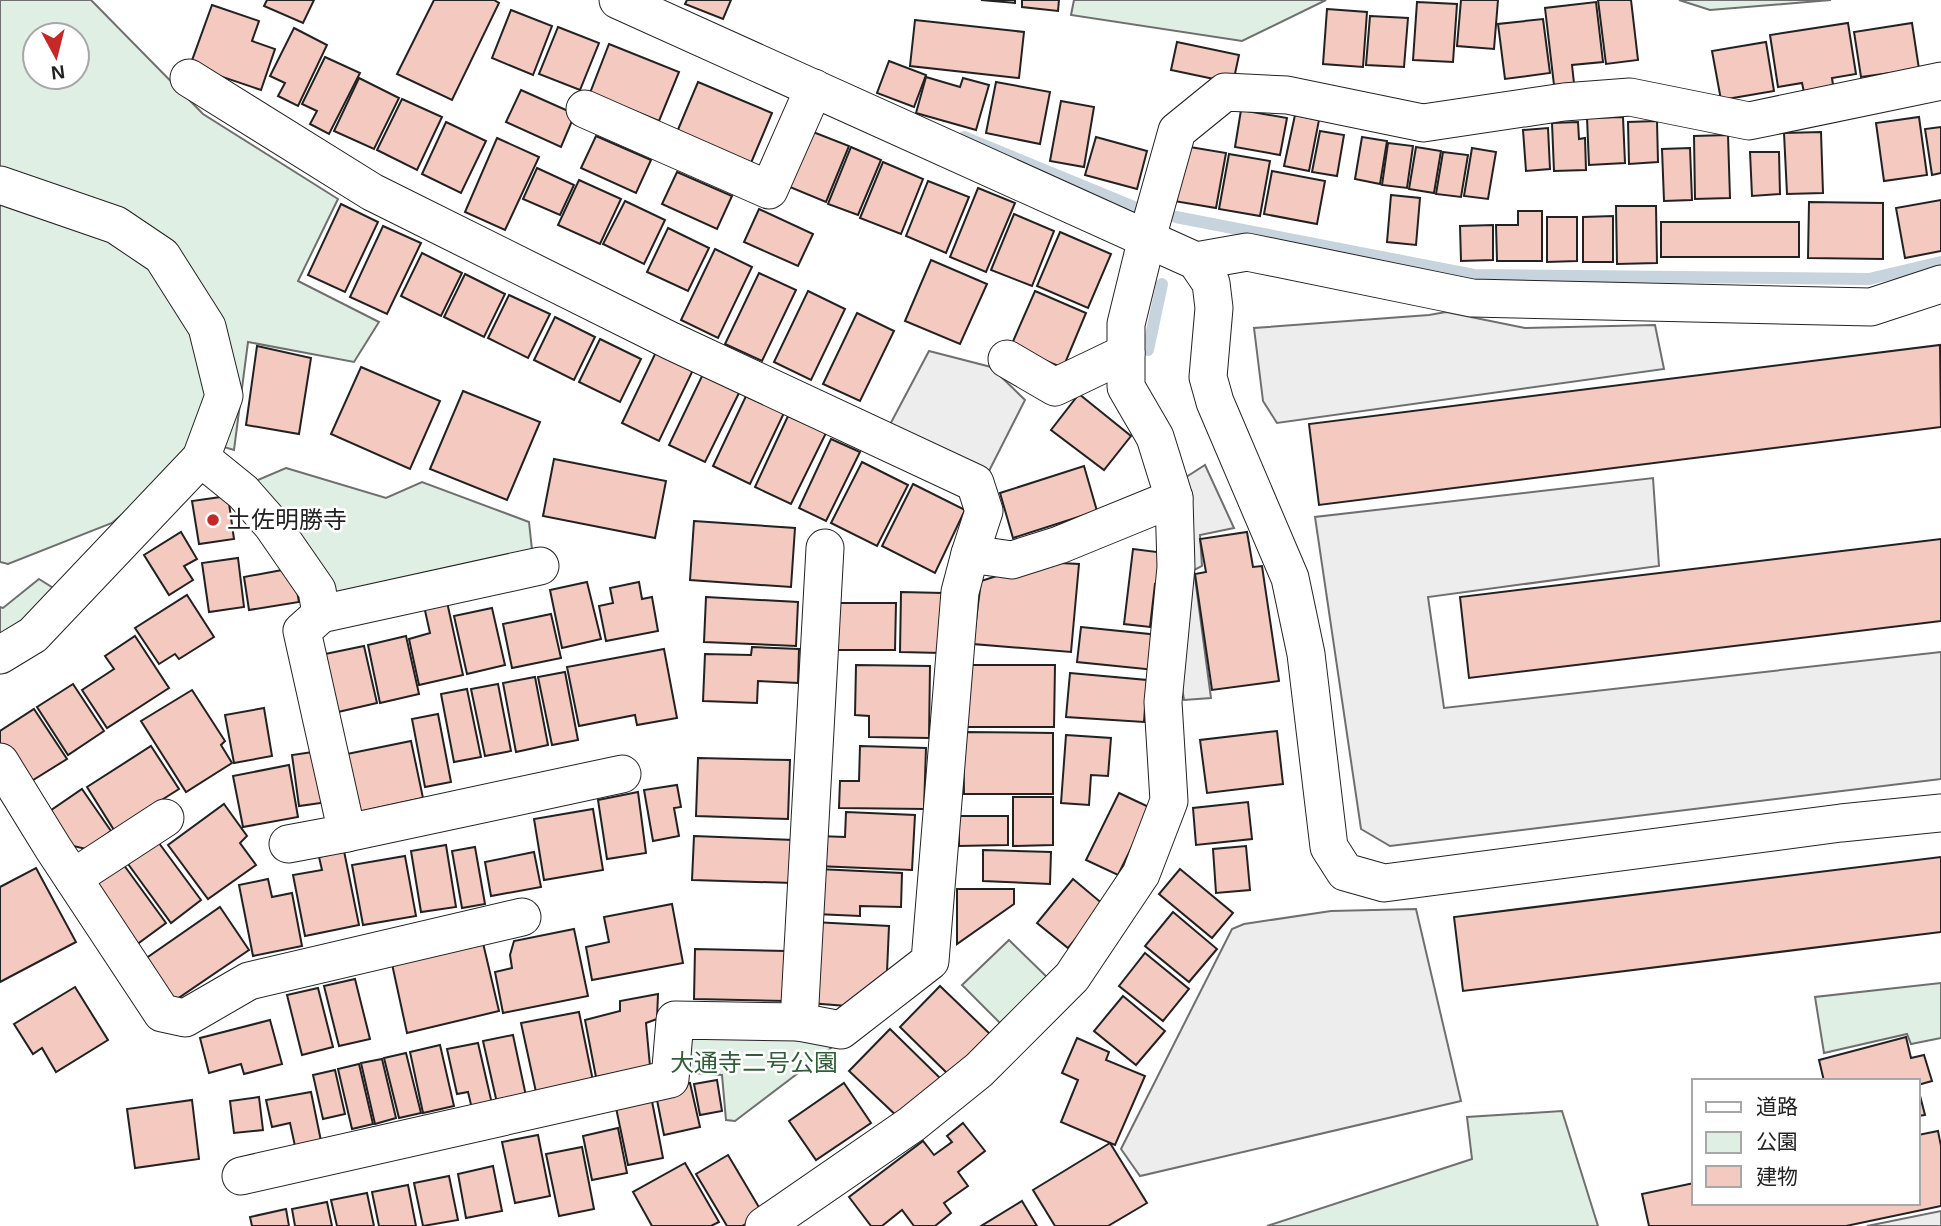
<svg xmlns="http://www.w3.org/2000/svg" width="1941" height="1226" font-family="Arial,'Noto Sans JP',sans-serif">
	<style>
		.green { fill: #e0efe3; stroke: #6f6f6f; stroke-width: 2; fill-rule: evenodd }
		.parking { fill: #ededed; stroke: #6f6f6f; stroke-width: 2 }
		.lines { fill: none; stroke-linecap: round; stroke-linejoin: round }
		.stream { stroke: #c7d3dd; stroke-width: 12 }
		.building { fill: #f3c9c0; stroke: #222; stroke-width: 2 }
		.minor-casing { stroke: #222; stroke-width: 39 }
		.minor { stroke: #fff; stroke-width: 37 }
		.poi-dot { fill: #c62828; stroke: #fff; stroke-width: 2.5 }
		.labels { text-anchor: middle; stroke-width: 5; stroke-linejoin: round; paint-order: stroke }
		.poi-label { font-size: 24px; fill: #222; stroke: #fff; text-anchor: start }
		.park-label { font-size: 24px; fill: #2f5e38; stroke: #fff }
	</style>
	<rect width="100%" height="100%" fill="#fff"/>
	<g class="green">
		<path d="M0 0H91L203 114 338 199 298 281 379 322 354 362 248 342 234 450 207 442 112 523 8 564 0 562ZM35 35H77V77H35Z"/>
		<path d="M1074 0H1326L1242 41 1071 15Z"/>
		<path d="M1679 0H1831L1710 10Z"/>
		<path d="M286 468 386 498 422 482 529 522 533 559 328 604 246 485Z"/>
		<path d="M39 579 58 591 0 645V607L3 608Z"/>
		<path d="M1009 940 1051 981 1004 1027 962 985Z"/>
		<path d="M1941 983V1038L1911 1044 1907 1034 1824 1053 1815 997Z"/>
		<path d="M683 1029 839 1042 735 1121 726 1120 722 1075 679 1072Z"/>
		<path d="M1562 1111 1598 1226H1267L1472 1159 1467 1117Z"/>
	</g>
	<g class="parking">
		<path d="M1446 312 1525 328 1655 325 1664 369 1277 423 1263 401 1254 328 1429 315Z"/>
		<path d="M929 351 991 367 1025 400 986 477 886 432Z"/>
		<path d="M1205 465 1234 528 1200 535 1202 566 1194 570 1211 698 1184 700 1179 669 1180 481Z"/>
		<path d="M1653 478 1659 566 1428 597 1444 708 1941 652V779L1390 846 1361 829 1315 517Z"/>
		<path d="M1416 909 1461 1101 1140 1176 1121 1149 1232 929 1244 924 1331 911Z"/>
		<path d="M1941 1211V1226H1867Z"/>
	</g>
	<g class="lines">
		<g class="stream">
			<path d="M964 137 1139 209"/>
			<path d="M1176 217 1474 275 1869 279 1941 262"/>
			<path d="M1148 350 1162 284"/>
		</g>
	</g>
	<g class="building">
		<path d="M267 0H314L303 23 264 6Z"/>
		<path d="M434 0H494L499 3 452 100 397 74Z"/>
		<path d="M687 0H731L723 19 685 4Z"/>
		<path d="M981 0H1015V3Z"/>
		<path d="M1022 0H1059L1058 11 1022 7Z"/>
		<path d="M1461 0H1498L1494 49 1457 46Z"/>
		<path d="M1598 0H1631L1638 60 1606 64Z"/>
		<path d="M1417 2 1457 4 1453 62 1413 60Z"/>
		<path d="M1596 2 1603 62 1572 65 1574 83 1554 85 1545 8Z"/>
		<path d="M212 5 259 21 252 41 275 49 261 90 190 66Z"/>
		<path d="M1327 9 1367 12 1363 67 1323 64Z"/>
		<path d="M511 10 552 26 533 75 492 58Z"/>
		<path d="M1370 16 1408 18 1404 67 1366 65Z"/>
		<path d="M1543 19 1550 73 1505 79 1498 24Z"/>
		<path d="M915 20 1024 32 1019 78 910 66Z"/>
		<path d="M1848 23 1856 74 1832 78 1834 92 1805 97 1802 83 1778 87 1770 35Z"/>
		<path d="M1912 23 1919 69 1861 77 1854 32Z"/>
		<path d="M558 27 599 43 580 90 539 74Z"/>
		<path d="M294 28 327 45 298 106 278 96 285 83 270 76Z"/>
		<path d="M1177 42 1239 55 1233 83 1171 70Z"/>
		<path d="M1766 42 1774 91 1721 100 1712 51Z"/>
		<path d="M609 44 679 72 659 121 590 93Z"/>
		<path d="M325 57 360 73 329 134 310 124 317 111 302 104Z"/>
		<path d="M889 61 926 75 914 107 877 93Z"/>
		<path d="M926 77 960 87 963 78 989 85 976 130 916 113Z"/>
		<path d="M359 78 399 98 374 149 334 131Z"/>
		<path d="M698 82 772 113 751 163 677 132Z"/>
		<path d="M996 82 1050 92 1040 144 986 133Z"/>
		<path d="M521 90 575 114 561 147 506 122Z"/>
		<path d="M402 99 442 117 417 170 377 150Z"/>
		<path d="M1061 101 1094 107 1084 167 1050 161Z"/>
		<path d="M1241 110 1287 118 1280 155 1235 147Z"/>
		<path d="M1295 115 1319 120 1309 171 1284 166Z"/>
		<path d="M1623 117 1625 163 1589 165 1587 118Z"/>
		<path d="M1919 117 1927 175 1884 181 1876 123Z"/>
		<path d="M1657 121 1658 162 1629 164 1628 122Z"/>
		<path d="M446 122 486 141 461 193 422 174Z"/>
		<path d="M1578 122 1579 139 1585 138 1586 170 1554 171 1552 123Z"/>
		<path d="M1941 127V173L1932 175 1925 129Z"/>
		<path d="M1548 128 1550 169 1526 171 1523 130Z"/>
		<path d="M808 130 849 146 826 202 785 185Z"/>
		<path d="M1320 131 1344 135 1337 176 1312 172Z"/>
		<path d="M1821 132 1823 193 1787 194 1784 133Z"/>
		<path d="M1728 135 1730 198 1695 199 1694 136Z"/>
		<path d="M596 136 651 160 636 193 581 168Z"/>
		<path d="M1096 137 1147 151 1137 189 1085 175Z"/>
		<path d="M1362 137 1387 141 1380 184 1355 179Z"/>
		<path d="M497 138 539 157 505 230 465 212Z"/>
		<path d="M1388 143 1413 146 1407 188 1382 185Z"/>
		<path d="M1184 146 1226 153 1216 208 1174 201Z"/>
		<path d="M851 147 881 160 858 215 828 204Z"/>
		<path d="M1416 147 1441 151 1434 193 1409 189Z"/>
		<path d="M1472 148 1496 152 1488 199 1464 196Z"/>
		<path d="M1690 148 1692 200 1664 201 1662 149Z"/>
		<path d="M1443 152 1468 155 1461 197 1436 194Z"/>
		<path d="M1750 152H1779L1780 194 1752 196Z"/>
		<path d="M1229 154 1270 161 1260 216 1219 209Z"/>
		<path d="M883 162 923 179 901 234 860 218Z"/>
		<path d="M537 168 574 185 560 215 523 199Z"/>
		<path d="M1272 171 1325 181 1317 224 1264 214Z"/>
		<path d="M677 172 732 196 717 229 662 204Z"/>
		<path d="M579 180 621 199 600 244 558 225Z"/>
		<path d="M928 181 969 197 946 253 906 236Z"/>
		<path d="M978 188 1015 203 986 272 950 257Z"/>
		<path d="M1391 195 1420 198 1416 245 1387 242Z"/>
		<path d="M1941 200V251L1905 258 1896 208Z"/>
		<path d="M625 201 665 220 644 264 603 244Z"/>
		<path d="M1809 202 1883 203V259L1808 258Z"/>
		<path d="M341 204 378 222 345 292 308 275Z"/>
		<path d="M1616 206H1656L1657 263 1617 264Z"/>
		<path d="M759 209 813 234 798 266 744 242Z"/>
		<path d="M1518 211H1542V261H1497L1496 225H1518Z"/>
		<path d="M1014 214 1054 231 1032 286 991 270Z"/>
		<path d="M1613 216V262H1583V217Z"/>
		<path d="M1547 217H1577V261L1547 262Z"/>
		<rect x="1661" y="222" width="138" height="35"/>
		<path d="M1493 225V260L1461 261 1460 226Z"/>
		<path d="M383 226 421 243 387 314 350 297Z"/>
		<path d="M668 228 709 248 688 291 647 272Z"/>
		<path d="M1060 232 1111 254 1088 308 1037 286Z"/>
		<path d="M715 249 752 267 718 338 681 320Z"/>
		<path d="M422 253 462 273 441 316 401 296Z"/>
		<path d="M931 260 987 284 960 344 905 321Z"/>
		<path d="M759 273 796 290 762 361 725 344Z"/>
		<path d="M465 274 505 294 484 337 444 317Z"/>
		<path d="M808 291 845 309 811 380 774 362Z"/>
		<path d="M1035 291 1086 313 1063 368 1011 346Z"/>
		<path d="M509 295 550 314 528 358 488 338Z"/>
		<path d="M857 313 894 331 860 401 823 384Z"/>
		<path d="M555 317 595 337 574 380 534 360Z"/>
		<path d="M600 339 641 359 620 402 579 382Z"/>
		<path d="M1940 345 1941 427 1319 505 1309 424Z"/>
		<path d="M257 346 311 358 299 434 246 425Z"/>
		<path d="M656 352 693 370 659 441 622 423Z"/>
		<path d="M361 367 440 401 410 469 331 434Z"/>
		<path d="M703 374 740 391 705 462 669 445Z"/>
		<path d="M463 391 540 422 507 500 430 469Z"/>
		<path d="M1079 394 1131 436 1104 470 1051 430Z"/>
		<path d="M746 396 784 413 750 484 713 466Z"/>
		<path d="M788 416 826 433 791 504 755 487Z"/>
		<path d="M831 439 860 452 826 521 799 508Z"/>
		<path d="M554 459 666 481 655 538 543 516Z"/>
		<path d="M862 462 908 485 877 546 831 523Z"/>
		<path d="M1084 466 1097 511 1013 538 1000 493Z"/>
		<path d="M913 484 965 510 935 573 882 546Z"/>
		<path d="M228 496 234 539 199 544 192 501Z"/>
		<path d="M694 521 795 528 791 587 690 580Z"/>
		<path d="M181 532 197 559 184 566 193 580 169 595 144 555Z"/>
		<path d="M1247 532 1253 567 1262 566 1279 681 1212 690 1195 574 1206 572 1200 539Z"/>
		<path d="M1941 539V621L1469 678 1460 597Z"/>
		<path d="M1133 549 1165 553 1161 585 1155 584 1150 627 1124 624Z"/>
		<path d="M238 558 244 607 209 612 202 563Z"/>
		<path d="M1040 562 1079 564 1071 652 973 644 981 581Z"/>
		<path d="M293 568 299 602 249 610 244 577Z"/>
		<path d="M587 582 601 639 562 648 550 590Z"/>
		<path d="M639 582 642 599 652 597 658 631 606 641 599 606 613 603 610 588Z"/>
		<path d="M901 592 943 593 941 653 900 652Z"/>
		<path d="M187 595 214 637 179 659 175 654 159 664 135 628Z"/>
		<path d="M706 597 798 602 796 646 704 642Z"/>
		<path d="M447 602 463 675 419 685 409 639 430 633 424 606Z"/>
		<path d="M836 603H896L895 650H836Z"/>
		<path d="M492 608 505 665 467 674 454 616Z"/>
		<path d="M551 614 561 658 512 668 503 624Z"/>
		<path d="M1081 627 1159 635 1155 670 1077 662Z"/>
		<path d="M135 636 169 688 107 728 82 690 114 669 105 656Z"/>
		<path d="M406 636 419 694 380 703 368 645Z"/>
		<path d="M364 646 377 703 338 712 325 654Z"/>
		<path d="M752 647 799 649 798 683 758 681 757 703 703 701 705 654 751 655Z"/>
		<path d="M664 649 677 718 637 725 635 715 579 726 567 667Z"/>
		<path d="M856 665 930 666 929 738 869 737V716L855 715Z"/>
		<path d="M965 665H1055L1054 727H965Z"/>
		<path d="M565 672 578 740 552 745 538 677Z"/>
		<path d="M1070 673 1147 680 1144 722 1066 717Z"/>
		<path d="M535 677 548 745 516 752 503 683Z"/>
		<path d="M73 684 104 731 68 755 37 707Z"/>
		<path d="M498 684 511 751 485 756 471 689Z"/>
		<path d="M467 689 481 757 454 762 441 694Z"/>
		<path d="M192 690 225 741 221 745 232 763 186 792 141 721Z"/>
		<path d="M264 708 272 756 234 763 225 715Z"/>
		<path d="M34 709 67 759 22 787 0 753V731Z"/>
		<path d="M438 714 451 782 425 787 412 719Z"/>
		<path d="M1277 731 1283 784 1207 793 1200 740Z"/>
		<path d="M963 732 1053 733V794H964Z"/>
		<path d="M1066 735 1111 738 1108 776 1091 775 1089 805 1061 803Z"/>
		<path d="M411 741 423 798 354 813 342 755Z"/>
		<path d="M151 746 179 789 114 830 87 787Z"/>
		<path d="M860 746 926 748 924 809 839 808 840 781H859Z"/>
		<path d="M320 751 328 802 299 806 292 755Z"/>
		<path d="M698 758 790 760 788 819 696 816Z"/>
		<path d="M289 765 298 817 243 827 233 776Z"/>
		<path d="M677 785 681 807 674 808 679 836 653 841 644 790Z"/>
		<path d="M82 789 111 831 86 849 65 844 44 815Z"/>
		<path d="M638 792 646 853 607 859 598 800Z"/>
		<path d="M1119 793 1151 808 1118 875 1086 860Z"/>
		<path d="M1013 797H1053V845L1013 846Z"/>
		<path d="M1248 802 1252 839 1196 845 1193 808Z"/>
		<path d="M224 804 247 836 240 843 256 865 208 899 168 845Z"/>
		<path d="M593 809 603 870 544 880 534 819Z"/>
		<path d="M846 812 915 815 912 870 817 866 819 836 845 837Z"/>
		<path d="M959 816H1008V845L959 846Z"/>
		<path d="M153 835 201 900 171 923 123 857Z"/>
		<path d="M694 836 794 840 792 883 692 880Z"/>
		<path d="M446 845 456 907 421 912 411 851Z"/>
		<path d="M1246 846 1250 890 1216 893 1213 849Z"/>
		<path d="M475 847 485 904 462 908 452 851Z"/>
		<path d="M983 850 1051 852 1050 884 983 881Z"/>
		<path d="M344 851 359 925 305 936 293 875 322 870 319 857Z"/>
		<path d="M534 852 541 887 491 896 485 862Z"/>
		<path d="M405 856 416 916 363 925 352 865Z"/>
		<path d="M118 857 166 923 136 945 88 880Z"/>
		<path d="M1941 857V932L1463 991 1454 917Z"/>
		<path d="M36 868 76 942 0 982V887Z"/>
		<path d="M818 869 902 873 901 907 860 906V916L815 914Z"/>
		<path d="M1180 869 1233 913 1212 938 1159 894Z"/>
		<path d="M268 879 272 897 292 893 302 946 253 956 239 885Z"/>
		<path d="M1073 879 1104 905 1068 948 1037 923Z"/>
		<path d="M957 889H1014V904L957 944Z"/>
		<path d="M672 904 683 963 592 980 586 947 609 942 604 917Z"/>
		<path d="M220 907 249 950 174 1001 145 959Z"/>
		<path d="M1173 912 1217 949 1189 982 1145 946Z"/>
		<path d="M813 922 889 926 887 972 847 1006 809 1003Z"/>
		<path d="M574 929 588 996 503 1013 495 972 512 968 510 955 514 941Z"/>
		<path d="M483 943 499 1011 407 1033 392 964Z"/>
		<path d="M695 949 786 951 785 1001 694 999Z"/>
		<path d="M1145 953 1189 989 1163 1021 1119 986Z"/>
		<path d="M355 979 370 1039 339 1046 324 986Z"/>
		<path d="M940 986 990 1034 950 1076 900 1027Z"/>
		<path d="M75 987 108 1040 56 1072 42 1048 33 1054 14 1024Z"/>
		<path d="M318 988 333 1047 302 1055 287 995Z"/>
		<path d="M658 994 657 1019 646 1023 650 1066 596 1077 585 1020 620 1011V1001Z"/>
		<path d="M1123 996 1165 1031 1136 1065 1094 1031Z"/>
		<path d="M579 1012 593 1081 536 1092 521 1023Z"/>
		<path d="M270 1020 282 1064 244 1074 241 1064 209 1073 200 1038Z"/>
		<path d="M890 1029 940 1078 900 1119 849 1071Z"/>
		<path d="M513 1035 526 1096 497 1103 483 1041Z"/>
		<path d="M1906 1037 1911 1058 1924 1055 1932 1081 1918 1085V1081H1824L1819 1060Z"/>
		<path d="M1077 1038 1109 1052 1106 1060 1145 1076 1115 1145 1061 1122 1078 1080 1062 1073Z"/>
		<path d="M478 1043 492 1104 472 1109 468 1092 457 1094 447 1049Z"/>
		<path d="M440 1045 454 1106 423 1113 410 1052Z"/>
		<path d="M406 1053 421 1113 399 1118 384 1058Z"/>
		<path d="M382 1059 396 1118 375 1124 361 1063Z"/>
		<path d="M359 1064 373 1124 352 1129 338 1069Z"/>
		<path d="M335 1070 345 1114 323 1119 313 1075Z"/>
		<path d="M717 1080 722 1111 700 1115 694 1084Z"/>
		<path d="M690 1083 700 1127 664 1135 655 1090Z"/>
		<path d="M844 1083 871 1123 816 1160 789 1121Z"/>
		<path d="M1918 1088 1925 1115 1918 1116Z"/>
		<path d="M311 1092 321 1141 295 1146 290 1123 272 1127 266 1100Z"/>
		<path d="M651 1096 663 1158 628 1165 615 1103Z"/>
		<path d="M259 1097 263 1130 234 1133 230 1101Z"/>
		<path d="M192 1100 199 1159 135 1168 127 1109Z"/>
		<path d="M963 1123 985 1151 958 1172 968 1186 944 1203 951 1213 935 1226H914L902 1210 882 1226H871L849 1197 923 1141 934 1155 952 1142 947 1136Z"/>
		<path d="M618 1128 627 1173 592 1180 583 1136Z"/>
		<path d="M1938 1131 1941 1146V1206L1846 1226H1649L1642 1194 1694 1183V1203H1918V1135Z"/>
		<path d="M538 1135 550 1196 515 1203 502 1142Z"/>
		<path d="M1110 1143 1147 1203 1108 1226H1055L1033 1190Z"/>
		<path d="M582 1147 594 1209 559 1216 546 1154Z"/>
		<path d="M728 1155 763 1214 742 1226H727L696 1174Z"/>
		<path d="M685 1163 719 1222 711 1226H652L633 1192Z"/>
		<path d="M493 1166 502 1211 466 1218 458 1174Z"/>
		<path d="M449 1176 458 1220 423 1226 414 1183Z"/>
		<path d="M408 1185 416 1226H379L372 1192Z"/>
		<path d="M367 1193 374 1226H337L331 1200Z"/>
		<path d="M1022 1201 1037 1226H981Z"/>
		<path d="M327 1202 332 1226H295L292 1209Z"/>
		<path d="M286 1209 289 1226H252L250 1217Z"/>
	</g>
	<g class="lines">
		<g class="minor-casing">
			<g id="minor">
				<path d="M618 0 1196 261 1211 283 1214 308 1208 377 1215 402 1290 578 1306 654 1329 847 1345 872 1384 883 1841 823 1941 813"/>
				<path d="M189 78 372 192 671 341 975 483 984 511 970 554"/>
				<path d="M585 109 769 190 814 88"/>
				<path d="M0 185 116 225 162 256 207 327 224 396 201 458 33 635 0 655"/>
				<path d="M1196 261 1247 252 1472 298 1871 307 1941 284"/>
				<path d="M1007 359 1055 387 1126 353"/>
				<path d="M201 458 243 492 272 525 317 590 321 614"/>
				<path d="M825 548 799 1022 841 1030 930 961 960 592 970 554 1012 560 1059 545 1174 498"/>
				<path d="M0 762 53 848 162 1013 185 1018 249 981 522 917"/>
				<path d="M347 833 302 631 321 614 540 566"/>
				<path d="M288 844 347 833 622 774"/>
				<path d="M73 878 165 818"/>
				<path d="M241 1176 670 1079 675 1020 799 1022"/>
				<path d="M764 1226 912 1124 979 1070 1072 977 1141 874 1169 801 1163 702 1176 567 1174 498 1155 437 1126 387V324L1147 238 1177 131 1225 92 1287 95 1423 123 1564 102 1630 97 1749 121 1941 81"/>
			</g>
		</g>
		<use href="#minor" class="minor"/>
	</g>
	<circle class="poi-dot" cx="213" cy="520" r="7"/>
	<g class="labels">
		<g class="poi-label">
			<text x="227" y="528">土佐明勝寺</text>
		</g>
		<g class="park-label">
			<text x="754" y="1071">大通寺二号公園</text>
		</g>
	</g>
	<rect x="1692" y="1079" width="228" height="126" fill="#ffffff" stroke="#a7a7a7" stroke-width="2"/>
	<rect x="1706" y="1102" width="35" height="10" fill="#ffffff" stroke="#a7a7a7" stroke-width="2"/>
	<text x="1756" y="1114" font-size="21" fill="#222222">道路</text>
	<rect x="1706" y="1132" width="35" height="21" fill="#e0efe3" stroke="#a7a7a7" stroke-width="2"/>
	<text x="1756" y="1149" font-size="21" fill="#222222">公園</text>
	<rect x="1706" y="1166" width="35" height="21" fill="#f3c9c0" stroke="#a7a7a7" stroke-width="2"/>
	<text x="1756" y="1184" font-size="21" fill="#222222">建物</text>
	<g transform="translate(56 56) rotate(173)"><circle r="33" fill="#ffffff" stroke="#a7a7a7" stroke-width="2"/>
	<path d="M0-5L12 26L0 18L-12 26Z" fill="#c62828"/>
	<text y="-10" font-size="19" font-weight="bold" text-anchor="middle" fill="#222222">N</text>
	</g>
</svg>
